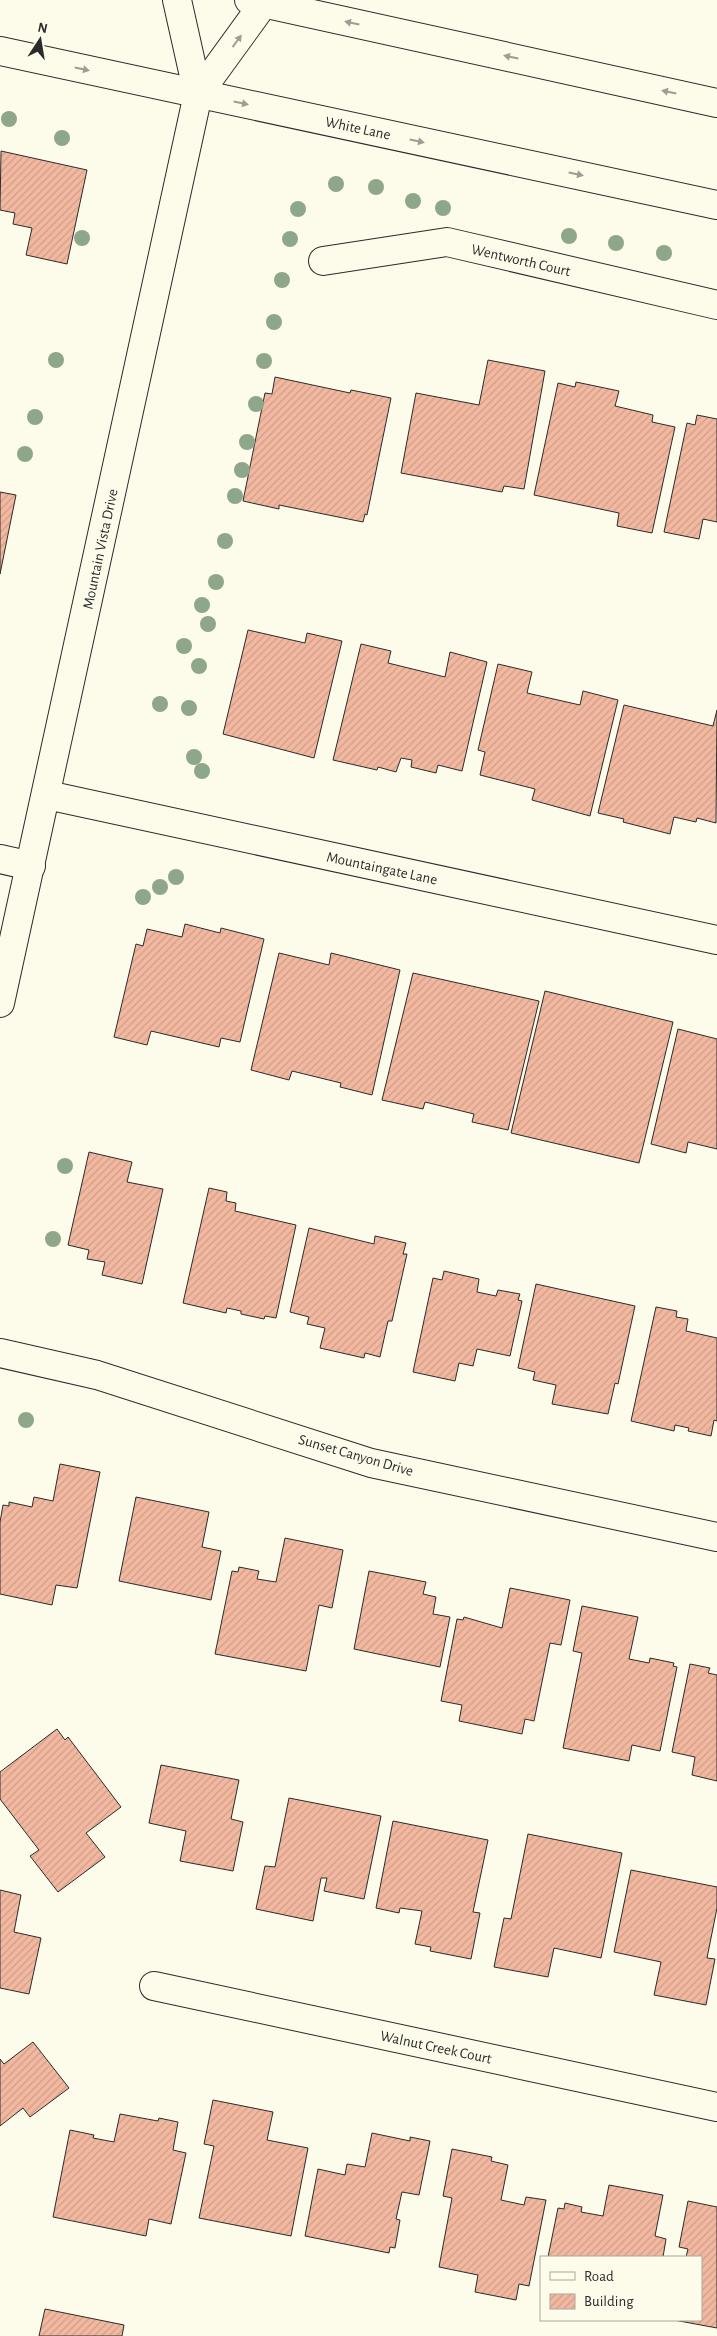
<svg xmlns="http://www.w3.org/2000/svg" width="717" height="2336" viewBox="0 0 717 2336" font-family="'Alegreya Sans',sans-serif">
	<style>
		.building { fill: url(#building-hatch); stroke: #2b2b2b }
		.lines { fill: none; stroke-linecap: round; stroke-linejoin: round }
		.street-casing { stroke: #2b2b2b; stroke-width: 30 }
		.secondary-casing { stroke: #2b2b2b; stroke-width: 30 }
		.street { stroke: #fdfbea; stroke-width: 28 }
		.secondary { stroke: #fdfbea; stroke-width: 28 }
		.tree { fill: #8ea78a }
		.oneway { fill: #9e9d94 }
		.labels { text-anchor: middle; stroke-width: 4; stroke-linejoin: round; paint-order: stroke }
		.street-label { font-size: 15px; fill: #2b2b2b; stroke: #fdfbea }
	</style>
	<defs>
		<pattern id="building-hatch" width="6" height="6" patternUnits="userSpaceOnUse" patternTransform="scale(1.25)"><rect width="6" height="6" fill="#f2b8a0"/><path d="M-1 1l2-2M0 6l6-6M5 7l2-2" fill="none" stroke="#d09e8a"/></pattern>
	</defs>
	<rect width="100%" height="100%" fill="#fdfbea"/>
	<g class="building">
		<path d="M1 151 87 170 67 264 26 255 32 228 13 224 15 213 0 210Z"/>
		<path d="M488 360 545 371 524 489 504 486 502 492 401 473 416 393 479 405Z"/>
		<path d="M275 377 350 393 351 390 391 398 367 515 365 514 363 522 279 505V509L243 501 265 393 272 394Z"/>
		<path d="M576 382 619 391 615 406 653 415 652 422 675 427 652 533 617 526 619 513 534 495 558 383 575 387Z"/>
		<path d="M697 415 717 419V522L703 519 699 539 664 532 687 423 695 425Z"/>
		<path d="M0 492 16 495 0 574Z"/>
		<path d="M248 630 305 643 307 633 342 641 314 758 223 734Z"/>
		<path d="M361 644 391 651 388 663 445 677 450 652 487 662 462 771 438 765 436 773 411 767 412 760 401 758 396 772 378 767 377 770 333 760Z"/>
		<path d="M498 664 532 672 527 693 580 705 583 691 618 700 590 816 532 800 535 789 480 775 485 752 478 750Z"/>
		<path d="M624 705 713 726 717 710 716 823 697 818 696 822 674 817 670 834 623 822 624 819 598 813Z"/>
		<path d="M185 924 220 933 221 928 264 939 240 1042 221 1038 219 1047 151 1031 147 1045 114 1037 136 944 143 946 147 929 182 937Z"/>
		<path d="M279 953 329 965 331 953 400 970 372 1095 340 1087 341 1083 292 1071 289 1080 251 1070Z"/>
		<path d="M413 973 539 1001 508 1130 472 1122 474 1114 425 1102 423 1109 382 1100Z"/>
		<path d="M545 991 673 1022 639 1163 511 1133Z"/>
		<path d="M678 1029 717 1039V1149L688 1142 686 1153 651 1144Z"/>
		<path d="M89 1152 132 1162 127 1182 163 1189 142 1284 102 1275 105 1262 87 1259 89 1250 68 1245Z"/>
		<path d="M209 1188 227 1192 226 1201 236 1203 235 1211 296 1225 276 1318 265 1316 264 1319 241 1314V1311L227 1308 226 1313 183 1303Z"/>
		<path d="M309 1228 374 1244 375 1236 406 1243 403 1254H407L392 1321H388L380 1357 365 1353 364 1358 320 1348 325 1328 307 1324 309 1317 290 1312Z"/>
		<path d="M444 1271 479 1279 477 1292 496 1296 498 1290 520 1294 518 1300 522 1301 510 1356 477 1349 473 1366 459 1363 455 1381 413 1372 433 1278 442 1280Z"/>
		<path d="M536 1284 635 1306 618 1384 615 1383 608 1414 552 1404 556 1385 533 1380 535 1372 518 1368Z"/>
		<path d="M656 1307 677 1311 676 1317 688 1319 686 1331 717 1338V1421L714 1420 711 1436 688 1431 689 1428 675 1425 674 1431 631 1421Z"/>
		<path d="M60 1464 100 1472 77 1588 56 1585 52 1605 0 1594V1522L3 1505 9 1506V1502L32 1507 34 1497 53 1501Z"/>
		<path d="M136 1497 209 1512 202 1547 221 1551 211 1600 119 1581Z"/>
		<path d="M285 1538 343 1550 332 1608 319 1605 306 1671 215 1654 232 1571 238 1572 239 1567 259 1571 257 1579 276 1582Z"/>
		<path d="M369 1571 426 1582 423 1594 436 1597 433 1614 450 1617 440 1667 354 1649Z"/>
		<path d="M510 1588 570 1600 561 1645 550 1643 534 1721 525 1719 522 1734 459 1721 462 1705 441 1701 457 1619 463 1620 464 1617 502 1628Z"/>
		<path d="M582 1606 638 1617 629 1659 649 1663 650 1658 674 1663 673 1666 677 1667 660 1751 632 1745 629 1761 563 1748 582 1653 573 1651Z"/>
		<path d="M690 1664 710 1668 708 1673 717 1675V1781L692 1775 695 1757 672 1752Z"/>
		<path d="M57 1729 65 1740 68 1737 121 1807 86 1833 105 1857 58 1892 30 1856 39 1850 0 1799V1772Z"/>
		<path d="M161 1765 239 1780 231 1819 243 1822 233 1871 180 1861 186 1831 149 1823Z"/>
		<path d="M289 1798 381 1816 364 1899 324 1891 327 1878H321L313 1921 256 1909 265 1866 275 1867Z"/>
		<path d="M393 1821 488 1840 473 1912 480 1913 471 1959 430 1951 431 1947 415 1944 422 1911 400 1908 399 1913 376 1908Z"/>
		<path d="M528 1834 622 1853 601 1958 554 1948 548 1977 494 1967 504 1918 511 1919Z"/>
		<path d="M631 1870 717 1887V1908L707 1958 715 1959 706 2005 654 1995 661 1962 614 1952Z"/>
		<path d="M0 1890 21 1895 14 1932 41 1938 29 1994 0 1988Z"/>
		<path d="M33 2042 69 2088 30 2117 23 2108 0 2126V2059L4 2064Z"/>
		<path d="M213 2100 273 2112 267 2140 308 2148 291 2236 199 2218 214 2146 204 2144Z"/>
		<path d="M120 2114 158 2121 159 2118 178 2122 173 2150 186 2153 171 2224 149 2219 146 2236 53 2217 70 2130 94 2135 93 2138 114 2142Z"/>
		<path d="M372 2133 410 2141V2137L430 2141 419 2195 402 2192 396 2219 400 2220 395 2248 390 2247 389 2253 305 2236 318 2169 345 2175 347 2164 365 2167Z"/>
		<path d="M452 2149 492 2157 491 2161 508 2165 501 2200 524 2205 526 2197 546 2200 529 2286 519 2284 516 2300 475 2292 478 2275 439 2267 452 2198 443 2196Z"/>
		<path d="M609 2185 663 2195 655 2236 666 2239 663 2257H548L558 2208 564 2209 565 2203 582 2207 581 2212 603 2216Z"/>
		<path d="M688 2201 717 2207V2328L674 2320H701V2257H686L688 2249 679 2247Z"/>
		<path d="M45 2309 124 2325 122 2336H39Z"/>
	</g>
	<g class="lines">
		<defs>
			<g id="street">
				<path d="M198 94 264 3"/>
				<path d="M323 261 447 242 717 305"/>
				<path d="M47 795 717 940"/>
				<path d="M0 859 31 866"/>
				<path d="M0 1353 97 1375 371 1463 717 1537"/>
				<path d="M154 1986 717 2107"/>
			</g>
			<g id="secondary">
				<path d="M249 0 717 103"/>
				<path d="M0 51 717 205"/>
				<path d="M0 1003 198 94 177 0"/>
			</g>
		</defs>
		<use href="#street" class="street-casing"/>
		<use href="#secondary" class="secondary-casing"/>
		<use href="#street" class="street"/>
		<use href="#secondary" class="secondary"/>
	</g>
	<g class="tree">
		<circle cx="9" cy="119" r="8"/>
		<circle cx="62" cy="138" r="8"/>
		<circle cx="336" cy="184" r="8"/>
		<circle cx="376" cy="187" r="8"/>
		<circle cx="413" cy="201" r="8"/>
		<circle cx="443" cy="208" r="8"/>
		<circle cx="298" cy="209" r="8"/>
		<circle cx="569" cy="236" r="8"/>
		<circle cx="82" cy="238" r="8"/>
		<circle cx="290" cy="239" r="8"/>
		<circle cx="616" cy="243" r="8"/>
		<circle cx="664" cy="253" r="8"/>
		<circle cx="282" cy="280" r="8"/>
		<circle cx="274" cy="322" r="8"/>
		<circle cx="56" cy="360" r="8"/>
		<circle cx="264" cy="361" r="8"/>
		<circle cx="256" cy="404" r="8"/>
		<circle cx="35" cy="417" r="8"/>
		<circle cx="247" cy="442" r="8"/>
		<circle cx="25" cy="454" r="8"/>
		<circle cx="242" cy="470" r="8"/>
		<circle cx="235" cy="496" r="8"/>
		<circle cx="225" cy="541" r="8"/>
		<circle cx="216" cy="582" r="8"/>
		<circle cx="202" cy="605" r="8"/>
		<circle cx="208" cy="624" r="8"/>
		<circle cx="184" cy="646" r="8"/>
		<circle cx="199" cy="666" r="8"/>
		<circle cx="160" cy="704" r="8"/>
		<circle cx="189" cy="708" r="8"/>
		<circle cx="194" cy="757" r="8"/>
		<circle cx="202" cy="771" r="8"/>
		<circle cx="176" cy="877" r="8"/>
		<circle cx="160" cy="887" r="8"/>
		<circle cx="143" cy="897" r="8"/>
		<circle cx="65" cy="1166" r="8"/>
		<circle cx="53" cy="1239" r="8"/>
		<circle cx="26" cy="1420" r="8"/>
	</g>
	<defs><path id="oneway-solid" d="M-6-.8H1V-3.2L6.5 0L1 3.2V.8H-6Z" transform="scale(1.25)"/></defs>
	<g class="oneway">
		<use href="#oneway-solid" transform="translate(352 23) rotate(-168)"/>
		<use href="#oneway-solid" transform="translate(237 41) rotate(-54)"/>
		<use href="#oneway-solid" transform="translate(511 57) rotate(-168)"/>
		<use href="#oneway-solid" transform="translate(82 69) rotate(12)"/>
		<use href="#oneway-solid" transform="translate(669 92) rotate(-168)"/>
		<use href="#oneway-solid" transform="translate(241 103) rotate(12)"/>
		<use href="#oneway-solid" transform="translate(417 141) rotate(12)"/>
		<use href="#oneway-solid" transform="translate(576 174) rotate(12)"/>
	</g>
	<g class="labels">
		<g class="street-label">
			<text transform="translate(358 128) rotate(12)" y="5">White Lane</text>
			<text transform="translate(521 260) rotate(13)" y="5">Wentworth Court</text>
			<text transform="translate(100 549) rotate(-78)" y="5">Mountain Vista Drive</text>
			<text transform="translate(382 868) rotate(12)" y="5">Mountaingate Lane</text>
			<text transform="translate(356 1455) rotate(16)" y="5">Sunset Canyon Drive</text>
			<text transform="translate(436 2047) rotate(12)" y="5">Walnut Creek Court</text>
		</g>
	</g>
	<rect x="540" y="2256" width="162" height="65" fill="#fdfbea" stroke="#a9a89e"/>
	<rect x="550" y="2272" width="25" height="8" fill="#fdfbea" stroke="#a9a89e"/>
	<text x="584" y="2281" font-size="15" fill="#2b2b2b">Road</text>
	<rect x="550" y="2294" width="25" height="15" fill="url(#building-hatch)" stroke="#a9a89e"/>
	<text x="584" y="2306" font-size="15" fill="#2b2b2b">Building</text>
	<g transform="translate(40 40) rotate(12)" stroke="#fdfbea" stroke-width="4" paint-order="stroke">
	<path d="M0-4L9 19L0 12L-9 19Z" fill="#2b2b2b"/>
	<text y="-8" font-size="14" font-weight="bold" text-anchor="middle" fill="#2b2b2b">N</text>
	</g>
</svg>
